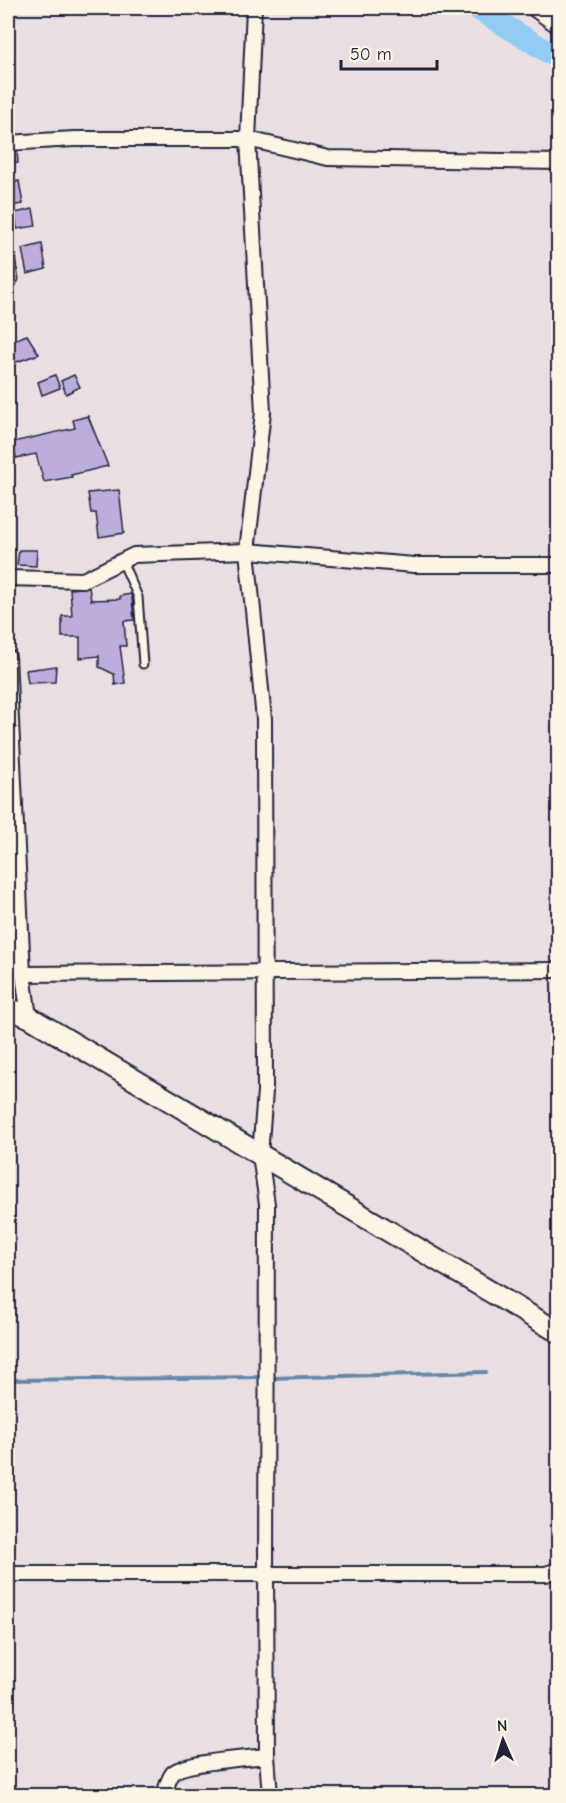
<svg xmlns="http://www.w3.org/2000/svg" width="566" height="1803" viewBox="0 0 566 1803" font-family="'Comic Neue',sans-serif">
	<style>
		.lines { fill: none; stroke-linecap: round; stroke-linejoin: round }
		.stream { stroke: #6588a9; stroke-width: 4 }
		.river { stroke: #92ccf2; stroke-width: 22 }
		.building { fill: #bcaddd; stroke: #22223b; stroke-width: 1.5 }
		.lane-casing { stroke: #22223b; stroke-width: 11 }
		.street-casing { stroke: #22223b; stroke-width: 18 }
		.secondary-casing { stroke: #22223b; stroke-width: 24 }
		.lane { stroke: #fcf5e5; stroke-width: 7 }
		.street { stroke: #fcf5e5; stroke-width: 14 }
		.secondary { stroke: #fcf5e5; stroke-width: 20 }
	</style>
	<rect width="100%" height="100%" fill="#e9dfe3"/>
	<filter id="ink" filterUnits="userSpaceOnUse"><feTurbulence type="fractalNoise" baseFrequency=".0167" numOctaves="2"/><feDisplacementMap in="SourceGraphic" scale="12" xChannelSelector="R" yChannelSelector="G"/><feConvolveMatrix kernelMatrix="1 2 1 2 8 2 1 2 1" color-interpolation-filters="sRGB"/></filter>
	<g filter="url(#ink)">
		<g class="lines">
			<g class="stream">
				<path d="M271 1378 486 1372"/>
				<path d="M8 1380 263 1377"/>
			</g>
			<path class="river" d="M476 8 558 58"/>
		</g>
		<g class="building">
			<path d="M17 151 18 163 8 164V152Z"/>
			<path d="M19 181 23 204 9 206 8 184Z"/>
			<path d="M33 209 36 226 17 229 15 213Z"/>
			<path d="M42 244 46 269 27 274 22 249Z"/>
			<path d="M27 335 39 354 11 364 8 354V342Z"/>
			<path d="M55 375 60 388 42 395 38 382Z"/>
			<path d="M74 375 80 387 66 394 61 381Z"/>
			<path d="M88 416 108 466 71 475 72 477 44 482 36 454 16 458 13 442 75 428 73 420Z"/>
			<path d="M119 490 124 533 99 537 96 513H91L88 493Z"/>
			<path d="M19 550H37L36 566 17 565Z"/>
			<path d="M89 587 91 600 120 599V596L131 594 132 598 134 620 124 621 126 646H120L125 683 115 685 114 674 99 667V656L80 658V637H62V616H72L70 589Z"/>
			<path d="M56 666 55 682 28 683 26 670Z"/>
		</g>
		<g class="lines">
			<defs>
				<g id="lane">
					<path d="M8 245 14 279"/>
					<path d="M122 561 138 597 143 664"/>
				</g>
				<g id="street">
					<path d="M254 8 248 139 263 412 247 551 264 719 265 1091 260 1155 267 1204 266 1573 267 1756 270 1796"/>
					<path d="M533 8 558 26"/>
					<path d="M8 143 74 139H248L328 158 558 162"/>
					<path d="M8 578 83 580 134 555 247 551 414 565H558"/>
					<path d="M8 657 23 974 29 1017"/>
					<path d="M23 974 558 970"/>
					<path d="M8 1574H546L558 1570"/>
					<path d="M164 1796C166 1788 168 1779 173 1773 183 1762 250 1758 267 1756"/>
				</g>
				<path id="secondary" d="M8 1008 29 1017 558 1332"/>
			</defs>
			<use href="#lane" class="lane-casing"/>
			<use href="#street" class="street-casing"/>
			<use href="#secondary" class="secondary-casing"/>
			<use href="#lane" class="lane"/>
			<use href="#street" class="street"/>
			<use href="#secondary" class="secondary"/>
		</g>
	</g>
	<rect width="566" height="1803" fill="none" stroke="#fcf5e5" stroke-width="30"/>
	<rect x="15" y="15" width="536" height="1773" fill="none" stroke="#22223b" stroke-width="2" filter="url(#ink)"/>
	<g transform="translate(503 1740) rotate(357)" stroke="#fcf5e5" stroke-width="4.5" paint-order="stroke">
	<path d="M0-4.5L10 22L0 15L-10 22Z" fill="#22223b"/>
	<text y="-9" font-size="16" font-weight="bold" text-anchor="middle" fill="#22223b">N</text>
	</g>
	<path d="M341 60v9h96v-9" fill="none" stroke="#22223b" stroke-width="3"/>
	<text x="350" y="60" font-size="18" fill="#22223b" stroke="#fcf5e5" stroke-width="4.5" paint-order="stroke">50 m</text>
</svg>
